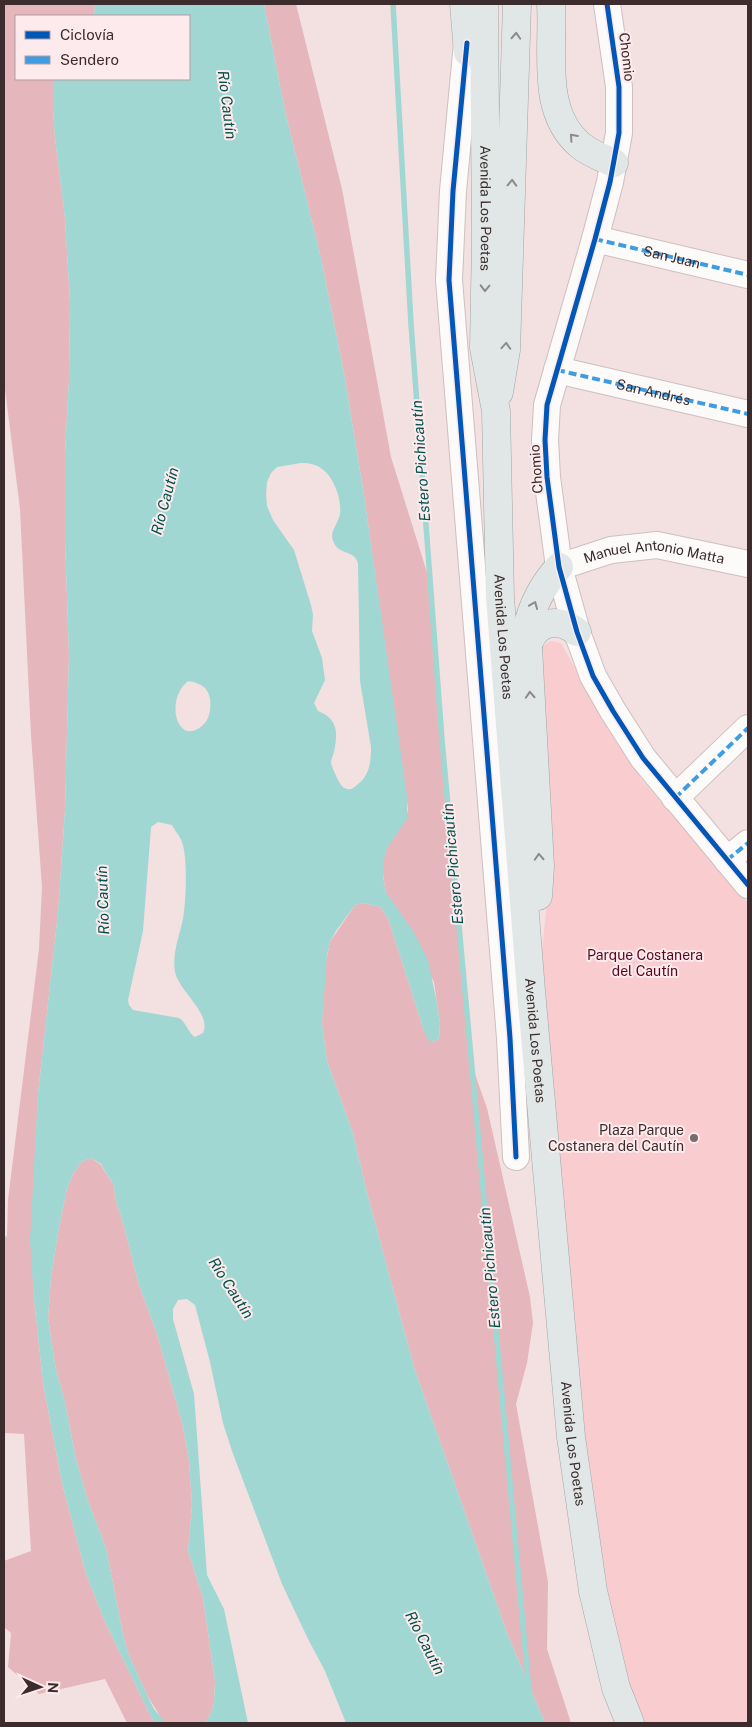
<svg xmlns="http://www.w3.org/2000/svg" width="752" height="1727" viewBox="0 0 752 1727" font-family="'Public Sans',sans-serif">
	<style>
		.green { fill: #f9cccf }
		.forest { fill: #e5b6bb }
		.water { fill: #a0d7d2; fill-rule: evenodd }
		.lines { fill: none; stroke-linecap: round; stroke-linejoin: round }
		.stream { stroke: #a0d7d2; stroke-width: 5.5 }
		.minor-casing { stroke: #cfbfc0; stroke-width: 28 }
		.major-casing { stroke: #a0a7a7; stroke-width: 29 }
		.minor { stroke: #fdfafa; stroke-width: 26 }
		.major { stroke: #e0e7e6; stroke-width: 28 }
		.quiet { stroke: #3f9ce1; stroke-width: 4; stroke-dasharray: 8 4; stroke-linecap: butt }
		.cycleway-casing { stroke: #fceaec; stroke-width: 8 }
		.cycleway { stroke: #0057b8; stroke-width: 5 }
		.oneway { stroke: #8e8a8a }
		.poi-dot { fill: #7c6b6c; stroke: #fceaec; stroke-width: 2 }
		.labels { text-anchor: middle; stroke-width: 4; stroke-linejoin: round; paint-order: stroke }
		.street-label { font-size: 14px; fill: #3c2c2d; stroke: #fceaec }
		.park-label { font-size: 14px; fill: #5a051e; stroke: #fceaec }
		.poi-label { font-size: 14px; fill: #3c2c2d; stroke: #fceaec; text-anchor: end }
		.water-label { font-size: 15px; font-style: italic; fill: #00514c; stroke: #fceaec }
	</style>
	<rect width="100%" height="100%" fill="#f3e0e1"/>
	<path class="green" d="M550 641 561 643 613 737 641 779 748 903V1723H641L623 1678 580 1469 541 960 552 855 541 648Z"/>
	<g class="forest">
		<path d="M4 4H95L94 16H16V79H53V110L55 138 65 218 70 302 69 379 65 453V539L69 655 65 810 58 912 38 1094 31 1241 34 1299 43 1383 62 1483 86 1574 105 1622 154 1723H127L105 1679 39 1694 8 1667 11 1633 4 1627V1561L31 1551 24 1434 4 1433V1237L7 1236 8 1200 39 949 42 887 31 735 20 509 4 381Z"/>
		<path d="M264 4H296L342 189 391 457 430 582 442 740 472 1066 487 1108 530 1297 533 1323 527 1363 516 1404 548 1582 547 1649 571 1723H545L507 1633 414 1367 366 1189 353 1133 327 1061 322 1023 325 967 330 942 355 905 364 903 380 907 388 918 424 1031 432 1042 439 1039 440 1024 434 982 386 892C383 878 380 862 387 848 394 834 406 825 408 809L364 495 344 373 321 258 285 111Z"/>
		<path d="M91 1158 101 1165 114 1186 116 1201 125 1230 138 1282 157 1334 183 1426 189 1461 192 1505 188 1551 203 1598 215 1681 214 1703 211 1713 205 1723H166L163 1721 147 1695 128 1653 123 1634 106 1548 87 1498 76 1459 65 1402 56 1370 48 1318 51 1278 59 1227 67 1189 73 1174 81 1162Z"/>
	</g>
	<path class="water" d="M95 4H264L285 111 321 258 344 373 364 495 407 796V819L387 848 384 858 383 877 386 892 413 931 428 960 437 1003 440 1024 439 1039 432 1042 429 1041 424 1031 388 918 380 907 364 903 355 905 336 931 330 942 327 955 322 1023 327 1061 353 1133 366 1189 414 1367 507 1633 545 1723H346L325 1671 308 1639 282 1584 232 1451 223 1423 210 1362 195 1305 187 1299 178 1300 173 1309V1319L194 1394 207 1575 224 1609 248 1723H205L211 1713 214 1703 215 1681 203 1598 188 1551 192 1505 189 1461 183 1426 157 1334 138 1282 125 1230 116 1201 114 1186 101 1164 91 1158 81 1162 73 1174 67 1189 59 1227 51 1278 48 1318 56 1370 65 1402 76 1459 87 1498 106 1548 123 1634 128 1653 147 1695 154 1709 166 1723H154L105 1622 86 1574 62 1483 43 1383 34 1299 30 1241 38 1094 58 912 65 810 69 655 65 539V453L69 379 70 302 65 218 55 138 53 110V79H189V16H94ZM301 463C309 463 316 464 322 469 334 477 342 500 340 514 338 525 328 532 334 543 339 555 356 550 358 564L360 681 371 747C371 762 370 775 357 785 354 788 351 790 347 789 342 788 339 782 337 778 335 773 332 768 331 763 331 759 333 756 334 752 338 732 338 719 318 711L314 703 325 680 322 658 312 631 313 615 311 605 294 550 273 520 267 506 266 493 267 482 271 473 277 467ZM188 681C199 683 208 686 210 699 211 707 210 718 204 724 179 749 163 702 188 681ZM158 822 172 825C175 831 180 836 182 842 188 859 186 901 183 919 179 938 172 953 175 972 179 991 212 1014 203 1033L195 1037C188 1033 187 1023 179 1018L133 1010 129 1005 128 1000 143 931 151 827Z"/>
	<g class="lines">
		<path class="stream" d="M393 4 411 324 442 740 529 1691"/>
		<defs>
			<g id="minor">
				<path d="M607 4 619 87V133L610 182 595 239 547 405 545 440 547 477 559 567 577 632 593 676 613 711 643 758 748 885"/>
				<path d="M467 43 453 191 449 280 510 1038 516 1157"/>
				<path id="s1" d="M595 239 748 275"/>
				<path id="s2" d="M557 370 748 414"/>
				<path id="s3" d="M559 567 611 550 657 545 748 564"/>
				<path d="M675 798 748 728"/>
				<path d="M727 860 748 843"/>
			</g>
			<g id="major">
				<path d="M464 4 468 52"/>
				<path id="s4" d="M484 4 486 239 484 348 496 411 500 597 531 991 571 1437 593 1591 616 1688 630 1723"/>
				<path d="M551 4C554 50 540 111 580 145 589 153 603 158 614 163"/>
				<path d="M499 392 506 350 517 4"/>
				<path d="M527 649C533 623 556 615 577 632"/>
				<path d="M538 896 540 866 527 629C532 605 542 586 559 567"/>
			</g>
		</defs>
		<use href="#minor" class="minor-casing"/>
		<use href="#major" class="major-casing"/>
		<use href="#minor" class="minor"/>
		<use href="#major" class="major"/>
		<g class="quiet">
			<path d="M595 239 748 275"/>
			<path d="M557 370 748 414"/>
			<path d="M675 798 748 728"/>
			<path d="M727 860 748 843"/>
		</g>
		<defs>
			<g id="cycleway">
				<path d="M607 4 619 87V133L610 182 595 239 547 405 545 440 547 477 559 567 577 632 593 676 613 711 643 758 748 885"/>
				<path d="M467 43 453 191 449 280 510 1038 516 1157"/>
			</g>
		</defs>
		<use href="#cycleway" class="cycleway-casing"/>
		<use href="#cycleway" class="cycleway"/>
	</g>
	<defs><path id="oneway-chevron" d="M-2-3.5L2.5 0L-2 3.5" fill="none" stroke-width="1.6" stroke-linecap="round" stroke-linejoin="round" transform="scale(1.25)"/></defs>
	<g class="oneway">
		<use href="#oneway-chevron" transform="translate(516 36) rotate(-87)"/>
		<use href="#oneway-chevron" transform="translate(573 137) rotate(-132)"/>
		<use href="#oneway-chevron" transform="translate(512 183) rotate(-88)"/>
		<use href="#oneway-chevron" transform="translate(485 288) rotate(91)"/>
		<use href="#oneway-chevron" transform="translate(506 346) rotate(-86)"/>
		<use href="#oneway-chevron" transform="translate(534 605) rotate(-68)"/>
		<use href="#oneway-chevron" transform="translate(530 695) rotate(-93)"/>
		<use href="#oneway-chevron" transform="translate(539 857) rotate(-93)"/>
	</g>
	<circle class="poi-dot" cx="694" cy="1138" r="5"/>
	<g class="labels">
		<g class="street-label">
			<text transform="translate(627 57) rotate(83)" y="5">Chomio</text>
			<text dy="5" stroke="none"><textPath href="#s4" startOffset="204">Avenida Los Poetas</textPath></text>
			<text dy="5" stroke="none"><textPath href="#s1" startOffset="79">San Juan</textPath></text>
			<text dy="5" stroke="none"><textPath href="#s2" startOffset="99">San Andrés</textPath></text>
			<text transform="translate(536 469) rotate(-94)" y="5">Chomio</text>
			<text dy="5" stroke="none"><textPath href="#s3" startOffset="98">Manuel Antonio Matta</textPath></text>
			<text dy="5" stroke="none"><textPath href="#s4" startOffset="634">Avenida Los Poetas</textPath></text>
			<text dy="5" stroke="none"><textPath href="#s4" startOffset="1039">Avenida Los Poetas</textPath></text>
			<text dy="5" stroke="none"><textPath href="#s4" startOffset="1444">Avenida Los Poetas</textPath></text>
		</g>
		<g class="park-label">
			<text x="645" y="960">Parque Costanera<tspan x="645" dy="16">del Cautín</tspan></text>
		</g>
		<g class="poi-label">
			<text x="684" y="1135">Plaza Parque<tspan x="684" dy="16">Costanera del Cautín</tspan></text>
		</g>
		<g class="water-label">
			<text transform="translate(227 105) rotate(83)" y="5">Río Cautín</text>
			<text transform="translate(421 461) rotate(-94)" y="5">Estero Pichicautín</text>
			<text transform="translate(165 501) rotate(-75)" y="5">Río Cautín</text>
			<text transform="translate(453 864) rotate(-95)" y="5">Estero Pichicautín</text>
			<text transform="translate(103 900) rotate(-92)" y="5">Río Cautín</text>
			<text transform="translate(490 1268) rotate(-95)" y="5">Estero Pichicautín</text>
			<text transform="translate(231 1288) rotate(57)" y="5">Río Cautín</text>
			<text transform="translate(425 1643) rotate(63)" y="5">Río Cautín</text>
		</g>
	</g>
	<rect width="752" height="1727" fill="none" stroke="#3c2c2d" stroke-width="10"/>
	<rect x="15" y="15" width="175" height="65" fill="#fceaec" stroke="#af9ea0"/>
	<rect x="25" y="31" width="25" height="8" fill="#0057b8" stroke="#af9ea0"/>
	<text x="60" y="40" font-size="15" fill="#3c2c2d">Ciclovía</text>
	<rect x="25" y="56" width="25" height="8" fill="#3f9ce1" stroke="#af9ea0"/>
	<text x="60" y="65" font-size="15" fill="#3c2c2d">Sendero</text>
	<g transform="translate(40 1687) rotate(93)" stroke="#fceaec" stroke-width="4" paint-order="stroke">
	<path d="M0-4L9 19L0 12L-9 19Z" fill="#3c2c2d"/>
	<text y="-8" font-size="14" font-weight="bold" text-anchor="middle" fill="#3c2c2d">N</text>
	</g>
</svg>
